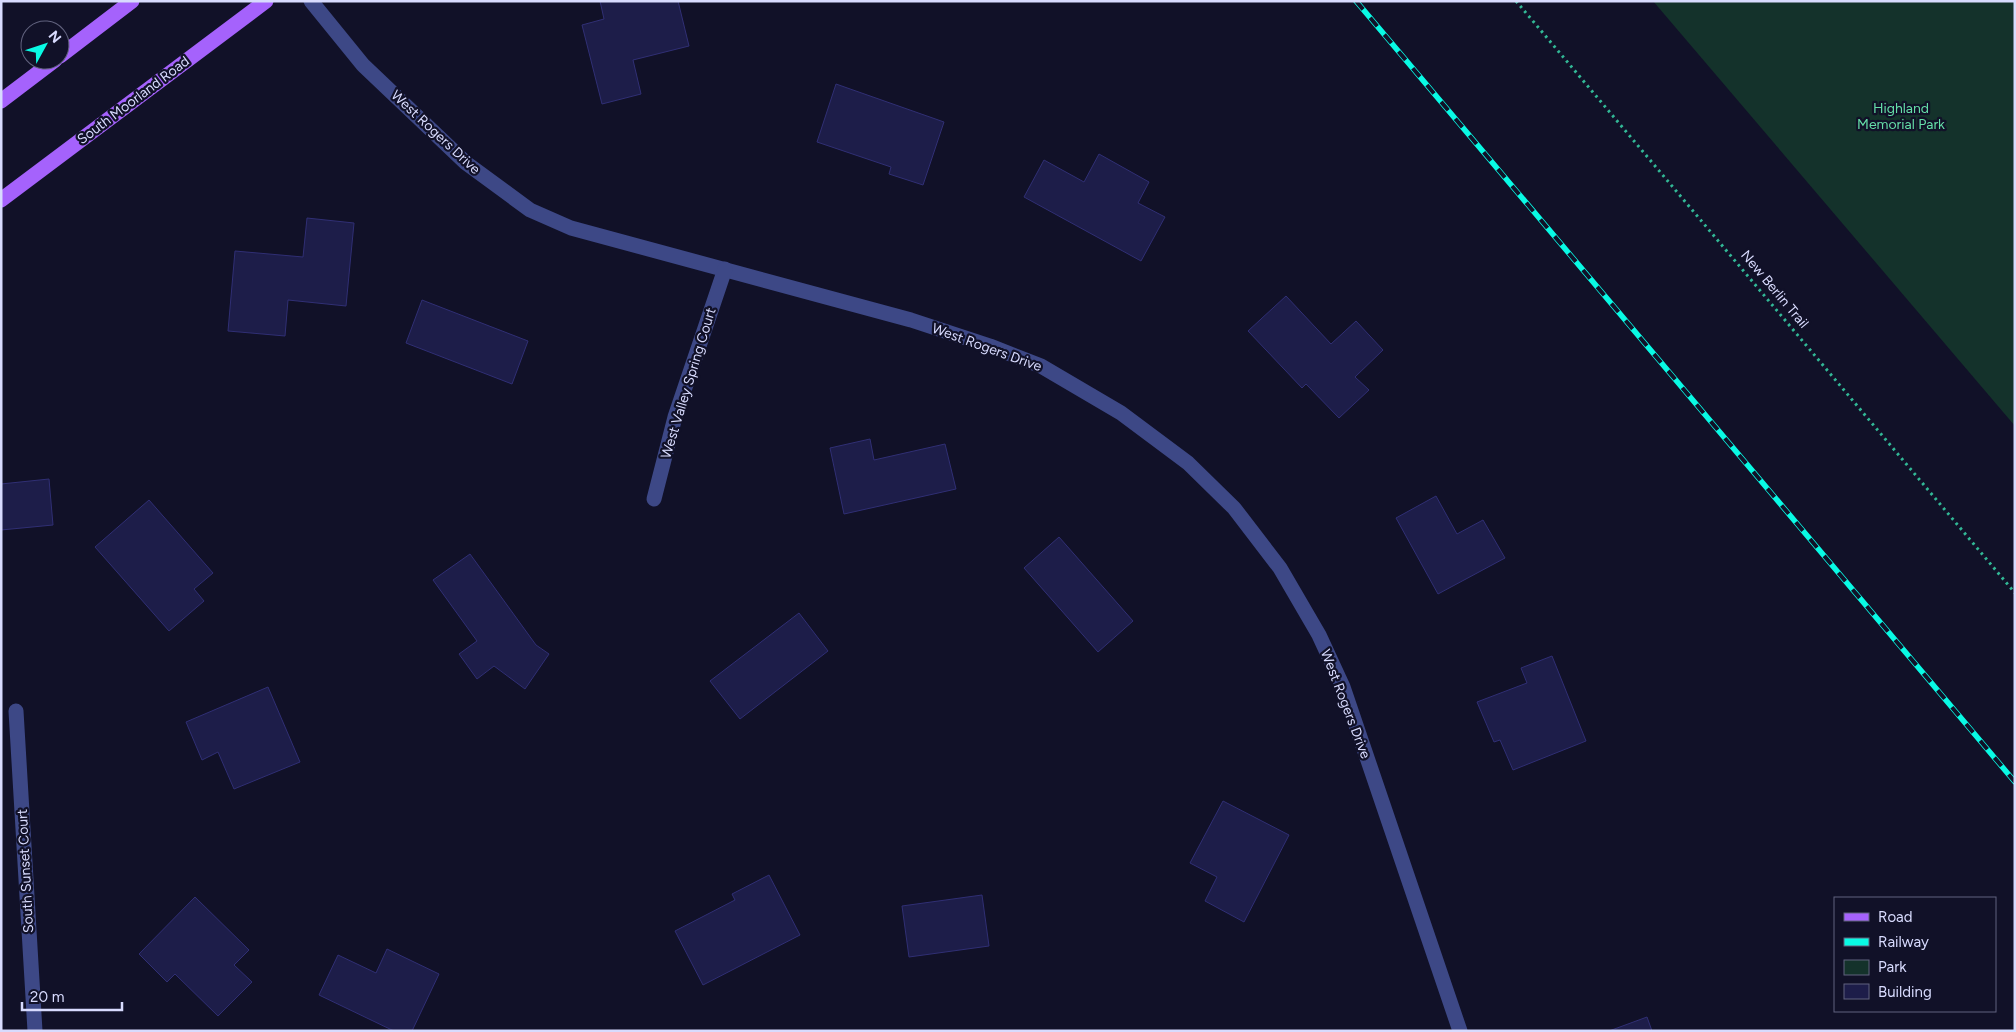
<svg xmlns="http://www.w3.org/2000/svg" width="2016" height="1032" viewBox="0 0 2016 1032" font-family="Figtree,sans-serif">
	<style>
		.green { fill: #14322b }
		.building { fill: #1d1d49; stroke: #302f74 }
		.lines { fill: none; stroke-linecap: round; stroke-linejoin: round }
		.path { stroke: #32b896; stroke-width: 3; stroke-dasharray: 2.5 4; stroke-linecap: butt }
		.minor { stroke: #3d4886; stroke-width: 15 }
		.major { stroke: #a562fc; stroke-width: 15 }
		.rail-casing { stroke: #09fae4; stroke-width: 5.5 }
		.rail { stroke: #111128; stroke-width: 4; stroke-dasharray: 11; stroke-linecap: butt }
		.labels { text-anchor: middle; stroke-width: 4.5; stroke-linejoin: round; paint-order: stroke }
		.street-label { font-size: 14px; fill: #d8dbfe; stroke: #111128 }
		.park-label { font-size: 14px; fill: #65dea8; stroke: #111128 }
	</style>
	<rect width="100%" height="100%" fill="#111128"/>
	<path class="green" d="M1653 1H2015V426Z"/>
	<g class="building">
		<path d="M600 1H678L689 46 633 60 641 94 602 104 582 25 604 19Z"/>
		<path d="M836 84 944 122 923 185 889 174 891 167 817 142Z"/>
		<path d="M1099 154 1149 182 1138 203 1165 217 1141 261 1024 197 1044 160 1084 182Z"/>
		<path d="M307 218 354 223 346 306 288 300 285 336 228 331 235 251 303 257Z"/>
		<path d="M1286 296 1331 344 1356 321 1383 350 1355 377 1369 390 1339 418 1306 384 1302 388 1248 331Z"/>
		<path d="M422 300 528 341 512 384 406 343Z"/>
		<path d="M870 439 874 460 945 444 956 489 844 514 830 448Z"/>
		<path d="M49 479 53 525 1 530V484Z"/>
		<path d="M1436 496 1457 534 1483 520 1505 558 1438 594 1396 518Z"/>
		<path d="M149 500 213 573 194 589 204 601 169 631 95 547Z"/>
		<path d="M1059 537 1133 621 1098 652 1024 568Z"/>
		<path d="M470 554 536 645 549 654 525 689 494 666 477 679 459 654 477 641 433 580Z"/>
		<path d="M799 613 828 651 740 719 710 681Z"/>
		<path d="M1552 656 1586 741 1513 770 1500 740 1494 742 1477 702 1527 683 1521 668Z"/>
		<path d="M268 687 300 762 234 789 218 752 202 760 186 722Z"/>
		<path d="M1223 801 1289 835 1244 922 1205 901 1217 877 1190 863Z"/>
		<path d="M769 875 800 935 703 985 675 931 735 900 732 894Z"/>
		<path d="M982 895 989 946 909 957 902 906Z"/>
		<path d="M195 897 249 950 234 965 252 982 218 1016 175 974 167 982 139 954Z"/>
		<path d="M387 949 439 974 412 1031H394L319 995 338 955 376 973Z"/>
		<path d="M1647 1017 1652 1031H1609Z"/>
	</g>
	<g class="lines">
		<path class="path" d="M1516 1 2015 593"/>
		<g class="minor">
			<path d="M311 1 363 65 466 163 530 210 571 228 911 320 990 346 1041 366 1121 413 1188 463 1234 508 1280 568 1319 635 1343 687 1460 1031"/>
			<path d="M654 499 675 417 725 269"/>
			<path d="M16 711 35 1031"/>
		</g>
		<g class="major">
			<path d="M60 56 132 1"/>
			<path d="M1 101 55 60"/>
			<path d="M1 200 266 1"/>
		</g>
		<defs>
			<path id="rail" d="M1356 1 2015 782"/>
		</defs>
		<use href="#rail" class="rail-casing"/>
		<use href="#rail" class="rail"/>
	</g>
	<g class="labels">
		<g class="street-label">
			<text transform="translate(133 100) rotate(-37)" y="5">South Moorland Road</text>
			<text transform="translate(436 132) rotate(43)" y="5">West Rogers Drive</text>
			<text transform="translate(1775 289) rotate(50)" y="5">New Berlin Trail</text>
			<text transform="translate(987 347) rotate(20)" y="5">West Rogers Drive</text>
			<text transform="translate(688 383) rotate(-73)" y="5">West Valley Spring Court</text>
			<text transform="translate(1346 704) rotate(69)" y="5">West Rogers Drive</text>
			<text transform="translate(25 871) rotate(-93)" y="5">South Sunset Court</text>
		</g>
		<g class="park-label">
			<text x="1901" y="113">Highland<tspan x="1901" dy="16">Memorial Park</tspan></text>
		</g>
	</g>
	<rect width="2016" height="1032" fill="none" stroke="#d8dbfe" stroke-width="5"/>
	<rect x="1834" y="897" width="162" height="115" fill="#111128" stroke="#61627e"/>
	<rect x="1844" y="913" width="25" height="8" fill="#a562fc" stroke="#61627e"/>
	<text x="1878" y="922" font-size="15" fill="#d8dbfe">Road</text>
	<rect x="1844" y="938" width="25" height="8" fill="#09fae4" stroke="#61627e"/>
	<text x="1878" y="947" font-size="15" fill="#d8dbfe">Railway</text>
	<rect x="1844" y="960" width="25" height="15" fill="#14322b" stroke="#61627e"/>
	<text x="1878" y="972" font-size="15" fill="#d8dbfe">Park</text>
	<rect x="1844" y="984" width="25" height="15" fill="#1d1d49" stroke="#61627e"/>
	<text x="1878" y="997" font-size="15" fill="#d8dbfe">Building</text>
	<g transform="translate(45 45) rotate(50)"><circle r="24" fill="#111128" stroke="#61627e"/>
	<path d="M0-4L9 19L0 12L-9 19Z" fill="#09fae4"/>
	<text y="-8" font-size="14" font-weight="bold" text-anchor="middle" fill="#d8dbfe">N</text>
	</g>
	<path d="M22 1002v8h100v-8" fill="none" stroke="#d8dbfe" stroke-width="2.5"/>
	<text x="30" y="1002" font-size="15" fill="#d8dbfe" stroke="#111128" stroke-width="4" paint-order="stroke">20 m</text>
</svg>
